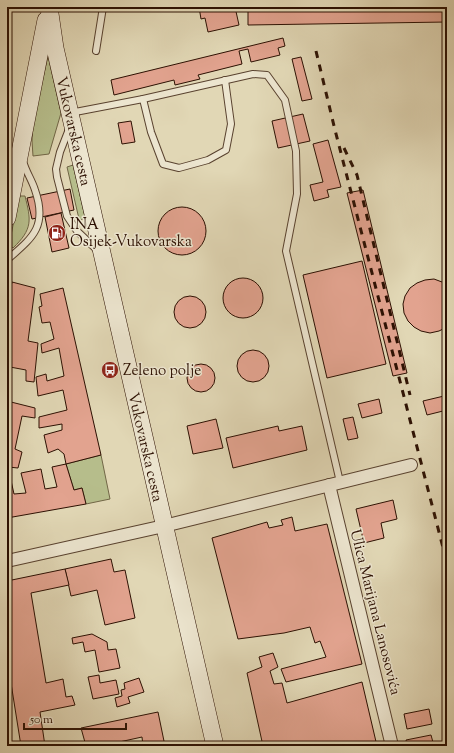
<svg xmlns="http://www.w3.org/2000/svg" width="454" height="753" viewBox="0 0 454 753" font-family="'Sorts Mill Goudy',serif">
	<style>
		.green { fill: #b6bd8b; stroke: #716646 }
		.building { fill: #e2a38f; stroke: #2c1002 }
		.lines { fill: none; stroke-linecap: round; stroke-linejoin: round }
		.service-casing { stroke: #59422f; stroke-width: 8 }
		.minor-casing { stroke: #59422f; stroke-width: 14 }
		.secondary-casing { stroke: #2c1002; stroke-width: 18 }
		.service { stroke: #ece5cf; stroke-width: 6 }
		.minor { stroke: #ece5cf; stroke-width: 12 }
		.secondary { stroke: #ece5cf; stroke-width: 17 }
		.rail { stroke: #2c1002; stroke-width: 3; stroke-dasharray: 7 7; stroke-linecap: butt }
		.labels { text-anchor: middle; stroke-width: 3; stroke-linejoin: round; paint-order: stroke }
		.street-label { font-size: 15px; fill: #2c1002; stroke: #ece5cf }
		.poi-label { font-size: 15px; fill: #2c1002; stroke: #ece5cf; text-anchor: start }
	</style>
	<rect width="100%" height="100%" fill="#e1d7b5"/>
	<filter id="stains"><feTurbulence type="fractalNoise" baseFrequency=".005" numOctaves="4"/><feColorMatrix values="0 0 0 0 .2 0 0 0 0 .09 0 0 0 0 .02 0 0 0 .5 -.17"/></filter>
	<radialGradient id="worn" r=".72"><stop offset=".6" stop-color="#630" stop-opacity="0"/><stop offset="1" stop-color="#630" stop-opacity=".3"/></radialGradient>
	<g class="green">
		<path d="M48 56 61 113 49 154 33 156 32 141 33 121Z"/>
		<path d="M73 165 85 217 81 220 79 219 67 167Z"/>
		<path d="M19 196H25C31 220 33 229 13 248L9 245Z"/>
		<path d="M101 455 110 499 86 504 82 488 74 490 66 464Z"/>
	</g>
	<g class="building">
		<path d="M199 7H235L239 25 208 32 205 18 201 19Z"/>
		<path d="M248 7H447V22L248 25Z"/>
		<path d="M283 38 285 46 278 48 280 55 251 62 248 49 239 51 242 64 198 75 200 79 175 85 174 80 114 95 111 80Z"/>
		<path d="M301 57 312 99 302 101 292 59Z"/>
		<path d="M303 114 310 141 278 148 272 121Z"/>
		<path d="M131 121 135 142 122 144 118 123Z"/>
		<path d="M328 140 341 187 327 190 329 197 314 201 310 185 323 182 313 144Z"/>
		<path d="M70 189 74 210 32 219 27 198Z"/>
		<path d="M363 190 407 373 393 376 347 193Z"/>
		<circle cx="182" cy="231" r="24"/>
		<path d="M61 213 69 248 52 252 45 217Z"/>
		<path d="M362 261 386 364 327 378 303 275Z"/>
		<circle cx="243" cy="298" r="20"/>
		<path d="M434 279 442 282 447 285V327L439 331 430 333 421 331 414 327 408 321 404 313 403 304 405 296 410 288 417 283 425 280Z"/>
		<path d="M12 282 35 288 28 341 38 343 34 382 26 381V370L10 367 7 385V307Z"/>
		<path d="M63 288 101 455 66 464 64 454 58 449 48 453 44 435 62 430V424L39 428V417L67 410 63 390 38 396 36 377 46 374 47 381 64 376 59 348 42 353 41 344 54 339 50 322 42 323 39 307 42 306 40 294Z"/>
		<circle cx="190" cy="312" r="16"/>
		<circle cx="253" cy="366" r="16"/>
		<circle cx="201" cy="378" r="14"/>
		<path d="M444 396 447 410 427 415 423 401Z"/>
		<path d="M379 399 382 413 362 418 358 404Z"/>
		<path d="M7 401 35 408V418L22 416 15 449 22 452 18 468 8 467 14 494 26 493 21 473 41 469 45 489 57 487 52 467 66 464 74 490 82 488 86 504 7 518Z"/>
		<path d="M353 417 358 438 348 440 343 419Z"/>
		<path d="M216 419 223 448 193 454 187 426Z"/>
		<path d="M278 426 279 431 302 426 307 450 233 468 226 438Z"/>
		<path d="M393 500 397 519 381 523 384 538 364 543 356 509Z"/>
		<path d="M292 517 295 531 327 524 362 664 286 682 281 669 326 657 320 641 315 643 310 627 284 633 238 639 212 538 267 522 269 528 283 525 281 520Z"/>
		<path d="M111 559 114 572 125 570 135 618 105 625 97 590 71 596 65 569Z"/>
		<path d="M65 569 69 585 31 593 46 683 63 679 66 697 72 696 75 705 40 712 45 746H21L7 658V581Z"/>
		<path d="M92 634 107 642 108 650 116 649 120 668 99 672 95 650 85 652 83 642 73 644 72 638Z"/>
		<path d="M273 653 278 667 270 671 274 684 282 683 287 703 362 682 377 746H263L247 673 262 667 259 657Z"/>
		<path d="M99 675 100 683 116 680 119 694 93 699 88 677Z"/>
		<path d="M139 678 144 692 128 697 130 703 117 707 115 698 122 696 121 690 125 689 124 683Z"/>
		<path d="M429 709 432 724 407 729 404 714Z"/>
		<path d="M158 712 165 746H143L142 737 101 746H86L81 728Z"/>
		<path d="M431 735 434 746H407L406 740Z"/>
	</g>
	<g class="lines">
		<defs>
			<g id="service">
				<path d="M96 51 103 7"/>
				<path d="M143 99 151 132 163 164 179 168 208 160 226 150 231 124 225 80"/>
				<path d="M70 113 143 99 253 74 267 75 285 100 296 151 297 194 286 251 340 482"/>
				<path d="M69 129 60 152 56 169 57 177 67 216 77 231 96 249"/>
				<path d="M7 260C32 238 48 227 35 190 32 180 26 172 23 161"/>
			</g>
			<g id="minor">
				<path d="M329 485 392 746"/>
				<path d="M7 561 164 526 411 465"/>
			</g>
			<g id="secondary">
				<path d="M49 7 55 48 215 746"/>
				<path d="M7 218 46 20"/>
			</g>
		</defs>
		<use href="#service" class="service-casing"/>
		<use href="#minor" class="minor-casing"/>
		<use href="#secondary" class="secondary-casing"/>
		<use href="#service" class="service"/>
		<use href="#minor" class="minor"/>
		<use href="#secondary" class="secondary"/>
		<g class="rail">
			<path d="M316 51 335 130 447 563"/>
			<path d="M344 148 357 175 410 395"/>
		</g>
	</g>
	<defs>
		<symbol id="fuel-disc" viewBox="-11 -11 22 22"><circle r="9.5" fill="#8f2418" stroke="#ece5cf"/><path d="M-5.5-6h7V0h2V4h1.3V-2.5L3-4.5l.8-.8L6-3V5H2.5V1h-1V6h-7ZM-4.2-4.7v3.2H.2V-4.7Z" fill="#fff"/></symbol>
		<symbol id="bus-disc" viewBox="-11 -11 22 22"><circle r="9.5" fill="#8f2418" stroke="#ece5cf"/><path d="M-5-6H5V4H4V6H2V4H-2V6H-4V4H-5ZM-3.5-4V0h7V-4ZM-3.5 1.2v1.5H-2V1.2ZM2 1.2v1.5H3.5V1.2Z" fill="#fff"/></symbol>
	</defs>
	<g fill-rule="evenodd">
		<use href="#fuel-disc" x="47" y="223" width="20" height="20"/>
		<use href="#bus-disc" x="100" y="360" width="20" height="20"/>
	</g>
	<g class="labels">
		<g class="street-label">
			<text transform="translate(74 131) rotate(77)" y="5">Vukovarska cesta</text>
			<text transform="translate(146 447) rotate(77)" y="5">Vukovarska cesta</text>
			<text transform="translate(376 612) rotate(76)" y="5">Ulica Marijana Lanosovića</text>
		</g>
		<g class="poi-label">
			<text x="70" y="229">INA<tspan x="70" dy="17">Osijek-Vukovarska</tspan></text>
			<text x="123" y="375">Zeleno polje</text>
		</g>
	</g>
	<rect width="454" height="753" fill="none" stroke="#e1d7b5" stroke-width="24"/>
	<rect x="8" y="8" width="438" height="737" fill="none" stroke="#2c1002" stroke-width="2"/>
	<rect x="12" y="12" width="430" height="729" fill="none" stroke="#2c1002"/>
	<path d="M24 723v6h102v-6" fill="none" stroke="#2c1002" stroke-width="2"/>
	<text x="30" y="723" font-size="12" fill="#2c1002" stroke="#ece5cf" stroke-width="3" paint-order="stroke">50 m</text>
	<rect width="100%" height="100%" filter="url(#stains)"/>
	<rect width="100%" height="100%" fill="url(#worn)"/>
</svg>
